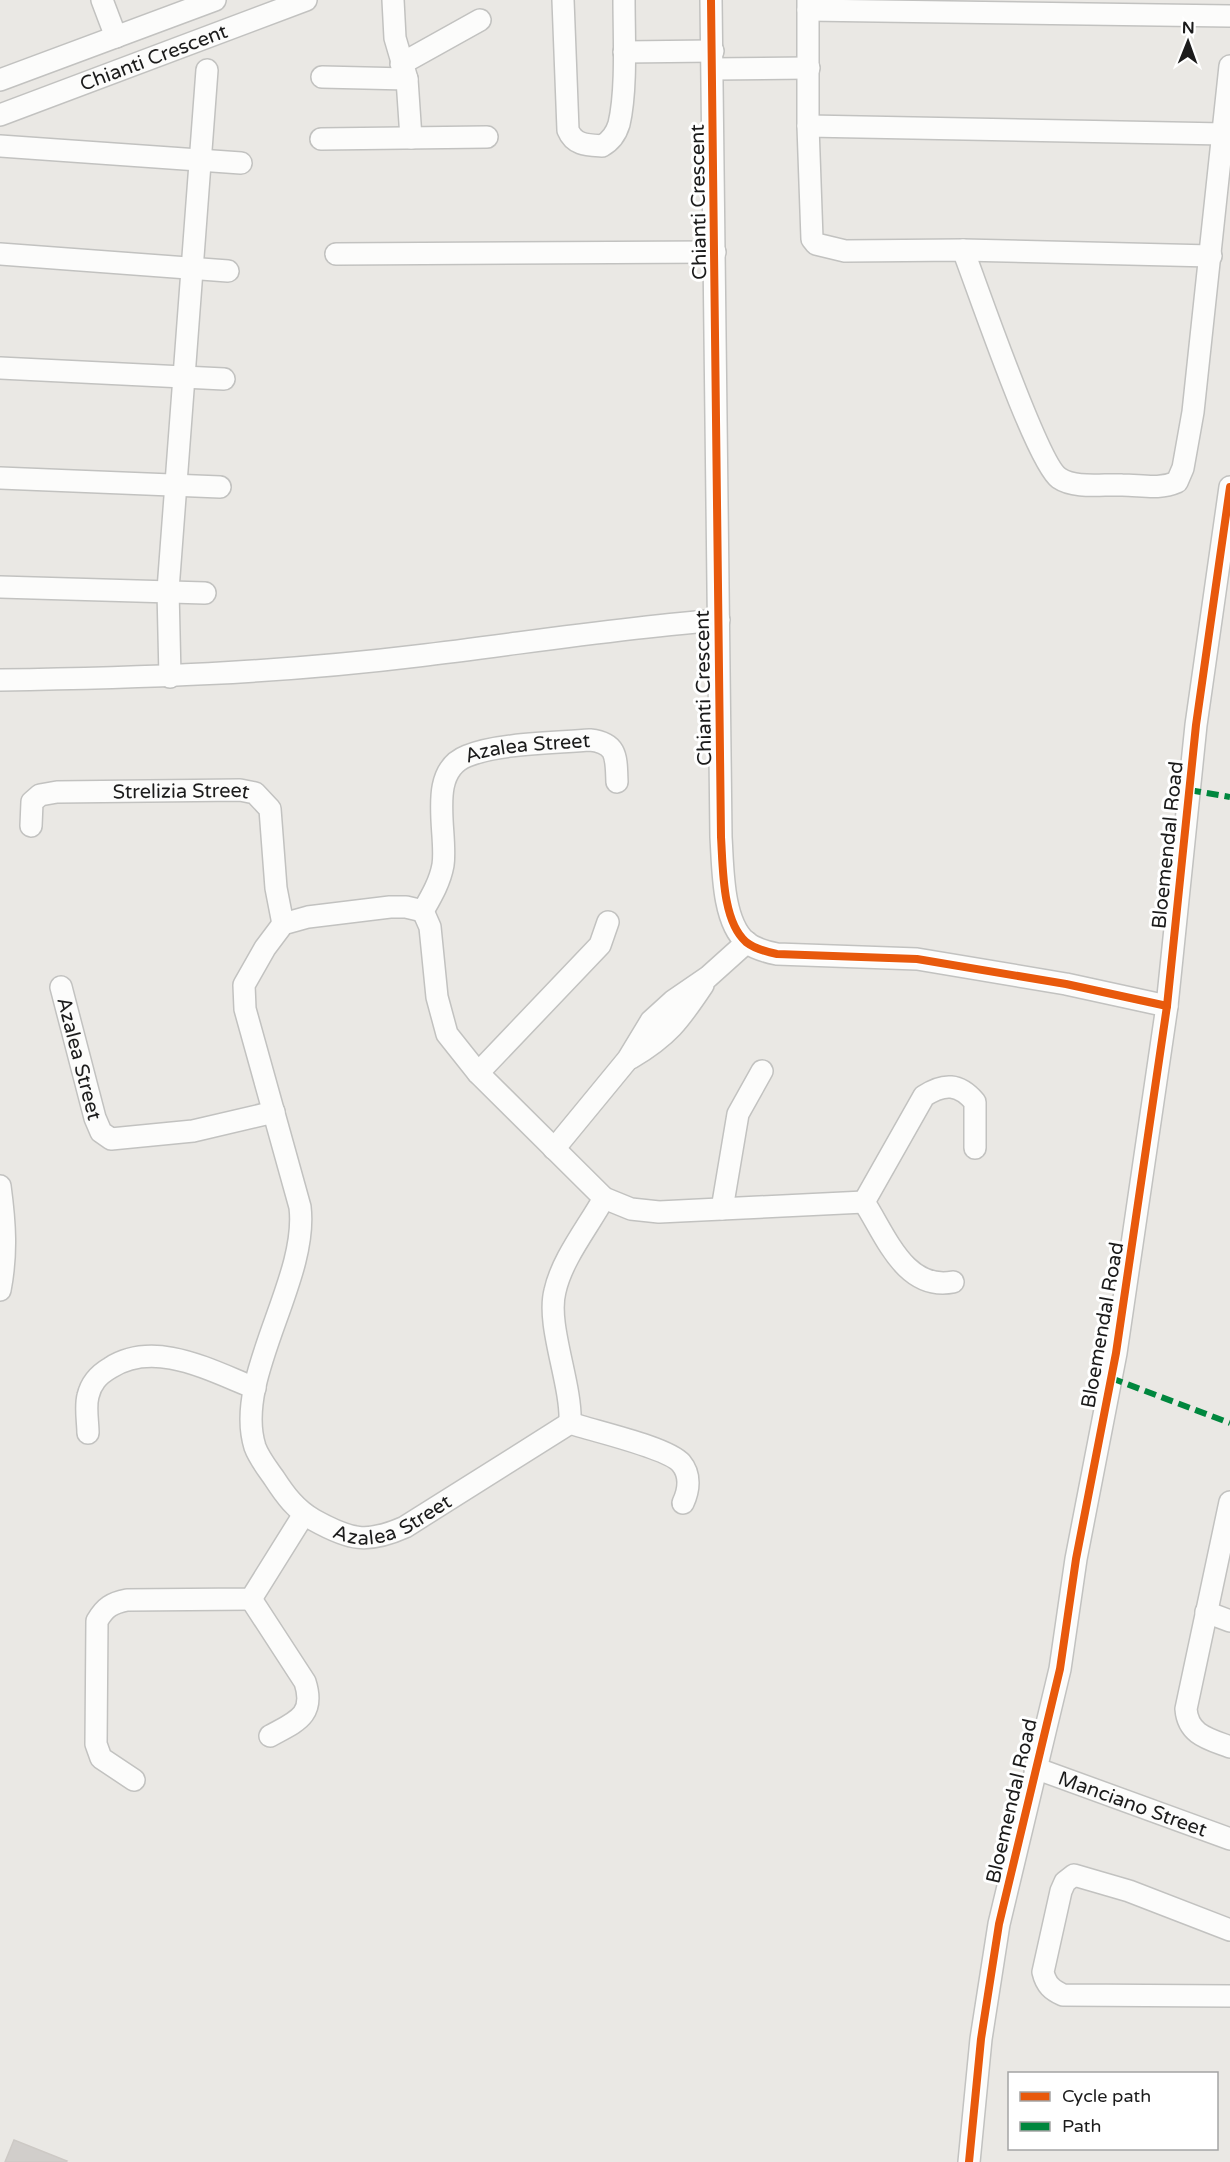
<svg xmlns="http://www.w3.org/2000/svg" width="1230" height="2162" viewBox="0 0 1230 2162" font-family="'Varela Round',sans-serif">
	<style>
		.building { fill: #d1cecb; stroke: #cdc9c5; stroke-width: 1.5 }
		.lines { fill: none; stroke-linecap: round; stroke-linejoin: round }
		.minor-casing { stroke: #c2c2c0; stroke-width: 24 }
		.minor { stroke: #fcfcfb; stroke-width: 21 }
		.quiet { stroke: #00873e; stroke-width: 6; stroke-dasharray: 12 6; stroke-linecap: butt }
		.cycleway-casing { stroke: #fff; stroke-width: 11 }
		.cycleway { stroke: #e8590c; stroke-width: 8 }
		.labels { text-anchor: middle; stroke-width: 6; stroke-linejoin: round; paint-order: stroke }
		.street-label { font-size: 20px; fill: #1b1b1b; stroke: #fff }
	</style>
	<rect width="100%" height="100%" fill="#eae8e4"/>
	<path class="building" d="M14 2140 67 2161 66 2162H5Z"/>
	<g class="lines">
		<defs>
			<g id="minor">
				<path d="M102 0 116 37"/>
				<path d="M393 0 395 38 407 79 411 138"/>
				<path d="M563 0 568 130C574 145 587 145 602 146 611 141 616 134 619 124 627 90 624 36 624 0"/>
				<path d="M711 0 721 837C723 867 722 921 746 942 755 949 767 952 777 954L917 959 1066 984 1167 1006"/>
				<path d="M808 0V126L812 239 816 244 845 251 963 250 1211 256"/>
				<path d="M808 10 1230 16"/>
				<path d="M624 52 713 51"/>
				<path d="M401 64 480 20"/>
				<path d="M713 69 809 68"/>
				<path d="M322 77 407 79"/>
				<path d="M0 80 215 0"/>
				<path id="s1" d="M0 115 306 0"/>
				<path d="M808 126 1224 134"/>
				<path d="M321 139 487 137"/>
				<path d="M0 146 241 163"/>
				<path d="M963 250C977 286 1037 463 1059 478 1075 489 1103 484 1122 485 1141 485 1159 490 1177 482L1183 468 1193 412 1230 66"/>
				<path d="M0 254 228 271"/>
				<path d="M336 254 715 252"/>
				<path d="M0 368 224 379"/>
				<path d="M0 478 220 487"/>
				<path d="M0 587 205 593"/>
				<path d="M170 677 168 590 207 70"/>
				<path d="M0 680C140 678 278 673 417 656 518 644 617 628 719 620"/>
				<path id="s2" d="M31 826 32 802 40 795 57 792 240 790 255 793 270 809 276 888 283 924"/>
				<path id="s3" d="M423 911 406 907H390L308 917 283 924 265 948 244 985 245 1009 300 1207C309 1280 233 1378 255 1447 259 1458 267 1468 274 1478 285 1495 296 1510 314 1520 350 1540 367 1544 405 1527L570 1423"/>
				<path d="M423 911 430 927 437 997 447 1034 478 1073 604 1198 631 1209 659 1212 864 1202"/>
				<path id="s4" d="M423 911C431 897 440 882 443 865 448 833 426 772 467 756 499 743 555 743 590 740 618 743 616 758 617 782"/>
				<path id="s5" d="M61 987 95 1118 101 1132 111 1139 193 1131 274 1112"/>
				<path d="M631 1058C668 1036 679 1021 703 985"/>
				<path d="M478 1073 600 945 608 922"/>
				<path d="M554 1149 628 1059 651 1021 673 1001 708 977 747 942"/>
				<path d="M0 1186C5 1223 7 1254 0 1290"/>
				<path d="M864 1202 924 1096C944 1083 959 1083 975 1102V1148"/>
				<path d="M864 1202C886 1236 905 1291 953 1282"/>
				<path d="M722 1209 738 1114 762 1071"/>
				<path d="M570 1423C572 1384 546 1325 555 1291 562 1259 588 1227 604 1198"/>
				<path d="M570 1423C593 1431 667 1447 681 1463 691 1475 689 1490 683 1503"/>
				<path d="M88 1433C88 1422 85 1407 88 1396 91 1383 98 1375 110 1368 155 1339 211 1371 255 1388"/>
				<path d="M1230 1502 1186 1709C1188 1735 1209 1739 1230 1747"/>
				<path d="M251 1599 305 1682C316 1716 295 1722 270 1736"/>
				<path d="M1206 1612 1230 1621"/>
				<path id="s6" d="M1035 1768 1230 1839"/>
				<path d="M134 1780 101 1758 96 1744 97 1621C105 1607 112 1603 127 1600L251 1599 304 1514"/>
				<path d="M1230 1930 1129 1891 1074 1875 1065 1882 1061 1891 1043 1972C1046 1985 1052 1990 1063 1995L1230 1996"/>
				<path d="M969 2162 981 2039 999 1924 1060 1669 1076 1559 1116 1353 1167 1006 1196 725 1230 487"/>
			</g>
		</defs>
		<use href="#minor" class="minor-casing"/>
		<use href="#minor" class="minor"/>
		<g class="quiet">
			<path d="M1189 790 1230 797"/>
			<path d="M1111 1378 1230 1423"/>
		</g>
		<defs>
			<g id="cycleway">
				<path d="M711 0 721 837C723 867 722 921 746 942 755 949 767 952 777 954L917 959 1066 984 1167 1006"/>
				<path d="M969 2162 981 2039 999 1924 1060 1669 1076 1559 1116 1353 1167 1006 1196 725 1230 487"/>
			</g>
		</defs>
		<use href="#cycleway" class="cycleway-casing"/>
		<use href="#cycleway" class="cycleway"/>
	</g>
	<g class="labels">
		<g class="street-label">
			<text dy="7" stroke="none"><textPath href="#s1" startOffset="164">Chianti Crescent</textPath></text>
			<text transform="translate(698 202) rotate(-91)" y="7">Chianti Crescent</text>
			<text transform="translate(703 688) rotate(-91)" y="7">Chianti Crescent</text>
			<text dy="7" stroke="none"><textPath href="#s4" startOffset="231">Azalea Street</textPath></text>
			<text dy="7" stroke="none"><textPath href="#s2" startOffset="176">Strelizia Street</textPath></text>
			<text transform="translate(1167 845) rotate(-84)" y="7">Bloemendal Road</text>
			<text dy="7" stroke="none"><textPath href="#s5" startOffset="74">Azalea Street</textPath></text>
			<text transform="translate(1102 1325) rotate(-80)" y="7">Bloemendal Road</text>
			<text dy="7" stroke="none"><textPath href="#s3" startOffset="872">Azalea Street</textPath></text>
			<text transform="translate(1011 1801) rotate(-77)" y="7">Bloemendal Road</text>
			<text dy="7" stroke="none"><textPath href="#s6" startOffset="104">Manciano Street</textPath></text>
		</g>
	</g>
	<rect x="1008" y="2072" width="210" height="78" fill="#ffffff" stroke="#a4a4a4" stroke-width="1.5"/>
	<rect x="1020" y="2092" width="30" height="9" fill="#e8590c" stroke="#a4a4a4" stroke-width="1.5"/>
	<text x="1062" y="2102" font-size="18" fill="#1b1b1b">Cycle path</text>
	<rect x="1020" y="2122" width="30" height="9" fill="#00873e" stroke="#a4a4a4" stroke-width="1.5"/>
	<text x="1062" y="2132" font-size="18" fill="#1b1b1b">Path</text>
	<g transform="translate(1188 42) rotate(1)" stroke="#ffffff" stroke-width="4.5" paint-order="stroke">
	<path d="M0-4.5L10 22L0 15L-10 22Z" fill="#1b1b1b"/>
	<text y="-9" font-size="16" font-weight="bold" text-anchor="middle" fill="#1b1b1b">N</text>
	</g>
</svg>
